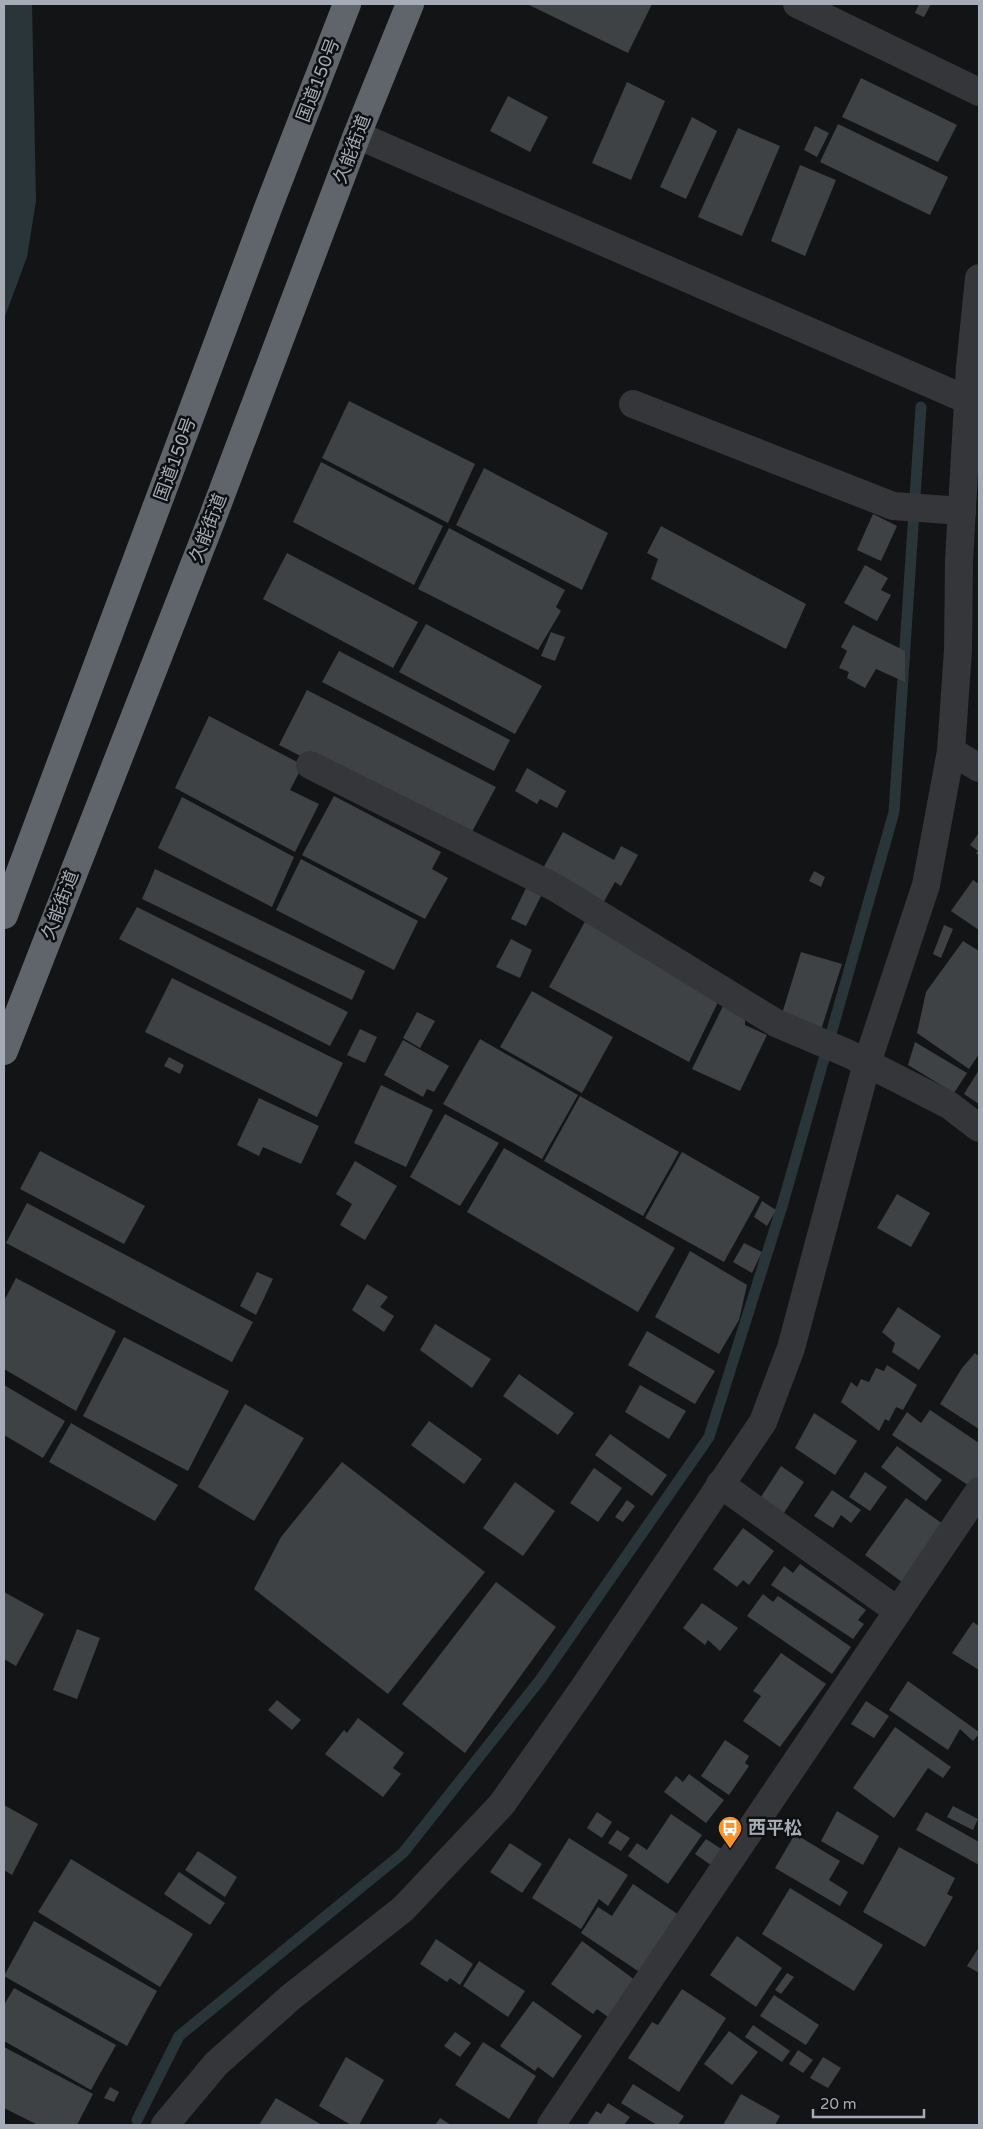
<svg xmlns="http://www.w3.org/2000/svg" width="983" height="2129" viewBox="0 0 983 2129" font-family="'Varela Round','Noto Sans JP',sans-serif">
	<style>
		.water { fill: #293539 }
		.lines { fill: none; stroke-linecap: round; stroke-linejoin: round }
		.stream { stroke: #293539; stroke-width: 11 }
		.building { fill: #3f4245 }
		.minor { stroke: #34363a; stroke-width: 28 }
		.highway { stroke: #60656c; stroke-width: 28 }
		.labels { text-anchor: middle; stroke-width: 5; stroke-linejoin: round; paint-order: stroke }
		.street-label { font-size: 18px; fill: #a5acb6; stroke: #0e0f10 }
		.poi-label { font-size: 18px; font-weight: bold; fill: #a5acb6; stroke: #0e0f10; text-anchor: start }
	</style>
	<rect width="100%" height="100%" fill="#131415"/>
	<path class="water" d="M4 4H32L36 201 27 257 4 319Z"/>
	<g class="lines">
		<path class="stream" d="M137 2120 179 2036 403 1853 540 1680 709 1437 783 1203 894 812 921 407"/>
	</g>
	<g class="building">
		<path d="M527 4H652L628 53Z"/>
		<path d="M919 4H931L924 17 915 13Z"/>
		<path d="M861 78 957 125 938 162 842 117Z"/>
		<path d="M627 82 665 101 631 180 592 163Z"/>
		<path d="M508 96 548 117 530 152 490 131Z"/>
		<path d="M692 117 717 131 686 199 660 187Z"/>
		<path d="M838 124 948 177 930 215 820 162Z"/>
		<path d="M815 126 829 133 817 157 804 150Z"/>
		<path d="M738 128 780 146 742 236 698 217Z"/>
		<path d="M800 165 836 180 805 256 771 241Z"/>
		<path d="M349 401 475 464 448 523 322 458Z"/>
		<path d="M321 462 443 526 414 585 293 522Z"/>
		<path d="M484 468 608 533 582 590 456 525Z"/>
		<path d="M873 514 897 526 881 561 857 550Z"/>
		<path d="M661 526 806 604 786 649 651 579 658 559 647 553Z"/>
		<path d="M449 528 565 590 556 607 561 611 538 650 418 589Z"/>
		<path d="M287 553 418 622 393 668 263 599Z"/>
		<path d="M865 565 888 578 881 590 891 595 877 621 844 603Z"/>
		<path d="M426 624 542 686 515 734 399 672Z"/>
		<path d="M853 625 905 651V682L876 669 865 688 847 678 849 672 839 668 847 651 841 647Z"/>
		<path d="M551 632 565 637 555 661 541 656Z"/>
		<path d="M339 651 510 740 494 771 322 682Z"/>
		<path d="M307 690 496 787 467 841 279 745Z"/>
		<path d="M209 716 303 765 290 790 319 804 295 852 175 788Z"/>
		<path d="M527 768 566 791 557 808 540 799 537 804 515 791Z"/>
		<path d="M334 796 441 852 432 869 448 878 425 919 302 855Z"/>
		<path d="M182 797 294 857 272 907 158 848Z"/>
		<path d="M563 832 614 860 621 846 638 855 621 886 615 882 602 905 541 872Z"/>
		<path d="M979 833V856L976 853 978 851 970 845Z"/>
		<path d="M301 859 418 921 394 970 276 910Z"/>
		<path d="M155 869 365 971 352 1000 142 899Z"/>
		<path d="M814 871 825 877 821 887 809 881Z"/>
		<path d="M973 880 979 884V930L951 911Z"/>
		<path d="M526 888 541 896 526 926 511 919Z"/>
		<path d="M137 907 348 1012 330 1046 119 939Z"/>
		<path d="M588 916 719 1000 689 1062 549 987Z"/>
		<path d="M944 925 953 929 941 958 933 954Z"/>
		<path d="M511 939 532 950 520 978 496 967Z"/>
		<path d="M963 941 979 951V1054L969 1069 917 1033 926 992Z"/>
		<path d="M801 952 842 964 821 1030 781 1017Z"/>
		<path d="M172 978 343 1063 317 1117 145 1032Z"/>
		<path d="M532 991 613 1037 582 1093 500 1047Z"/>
		<path d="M724 1004 745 1014V1025L767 1035 740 1091 692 1069Z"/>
		<path d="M417 1012 435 1021 420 1048 403 1038Z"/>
		<path d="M360 1029 377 1037 365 1063 347 1055Z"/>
		<path d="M480 1039 578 1095 542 1159 443 1104Z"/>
		<path d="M403 1040 449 1066 434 1092 427 1089 423 1097 384 1075Z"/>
		<path d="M915 1042 967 1073 954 1093 908 1065Z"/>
		<path d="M169 1057 184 1065 180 1074 164 1066Z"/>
		<path d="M979 1070V1104L964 1094Z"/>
		<path d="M381 1085 433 1110 406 1167 354 1143Z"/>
		<path d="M580 1096 679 1152 643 1216 544 1161Z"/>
		<path d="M259 1098 319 1126 301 1164 263 1147 259 1156 237 1145Z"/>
		<path d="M445 1114 499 1143 460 1206 410 1177Z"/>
		<path d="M504 1148 675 1248 638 1312 467 1212Z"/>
		<path d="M40 1151 145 1206 124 1244 20 1189Z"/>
		<path d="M682 1152 760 1197 724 1262 645 1218Z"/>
		<path d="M355 1161 397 1186 365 1240 340 1225 352 1204 336 1194Z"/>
		<path d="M897 1194 930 1213 911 1247 877 1228Z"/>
		<path d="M762 1201 776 1210 767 1226 754 1217Z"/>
		<path d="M27 1203 253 1322 232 1362 6 1243Z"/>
		<path d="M744 1243 762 1252 752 1273 733 1262Z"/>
		<path d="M690 1251 747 1285 739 1320 719 1354 655 1317Z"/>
		<path d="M257 1272 273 1279 256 1315 240 1306Z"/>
		<path d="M16 1278 116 1331 76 1411 4 1369V1301Z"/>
		<path d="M367 1284 388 1297 380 1307 394 1316 384 1332 352 1310Z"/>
		<path d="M898 1307 941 1336 919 1370 892 1352 895 1343 882 1332Z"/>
		<path d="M435 1324 491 1359 472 1388 420 1350Z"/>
		<path d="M647 1331 715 1371 695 1404 628 1365Z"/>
		<path d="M124 1337 229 1391 188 1471 83 1416Z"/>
		<path d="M975 1353 979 1356V1429L940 1404 962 1368Z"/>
		<path d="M887 1365 917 1385 903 1410 896 1407 889 1421 885 1419 879 1431 841 1402 851 1382 857 1387 861 1379 869 1382 876 1368 884 1371Z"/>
		<path d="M519 1374 574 1413 558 1435 503 1396Z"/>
		<path d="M4 1385 65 1421 43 1458 4 1435Z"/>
		<path d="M640 1385 686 1411 669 1439 625 1412Z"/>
		<path d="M245 1404 304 1438 254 1521 198 1487Z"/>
		<path d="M930 1410 979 1443V1476L971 1487 892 1435 907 1412 921 1423Z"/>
		<path d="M814 1413 857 1441 835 1475 795 1448Z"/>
		<path d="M429 1421 482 1459 464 1484 411 1445Z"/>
		<path d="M71 1423 178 1485 155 1521 49 1462Z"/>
		<path d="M610 1434 667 1475 652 1496 595 1455Z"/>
		<path d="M897 1446 942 1480 926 1501 881 1467Z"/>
		<path d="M342 1462 485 1572 388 1694 254 1589 281 1537Z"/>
		<path d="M781 1466 804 1482 780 1519 757 1503Z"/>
		<path d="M594 1468 622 1488 598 1522 570 1503Z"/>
		<path d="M865 1472 887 1487 870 1511 849 1497Z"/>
		<path d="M515 1482 555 1511 523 1556 483 1528Z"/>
		<path d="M832 1490 861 1510 851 1523 841 1515 833 1528 814 1516Z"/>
		<path d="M906 1498 943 1524 902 1582 865 1555Z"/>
		<path d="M627 1500 635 1506 623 1522 615 1517Z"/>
		<path d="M743 1528 774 1551 749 1585 743 1580 737 1587 713 1569Z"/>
		<path d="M800 1564 866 1610 858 1620 864 1624 853 1639 771 1585 784 1566 793 1573Z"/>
		<path d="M496 1582 556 1627 465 1753 402 1704Z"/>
		<path d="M4 1592 44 1614 16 1666 4 1659Z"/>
		<path d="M763 1594 773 1602 778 1596 851 1647 832 1674 747 1616Z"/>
		<path d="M702 1603 738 1628 720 1651 708 1640 705 1645 683 1628Z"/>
		<path d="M973 1622 979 1626V1670L952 1653Z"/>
		<path d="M77 1629 100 1638 77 1699 53 1690Z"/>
		<path d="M781 1653 826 1684 780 1747 743 1721 761 1696 753 1691Z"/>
		<path d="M908 1681 979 1732V1734L973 1741 960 1729 948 1750 889 1710Z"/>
		<path d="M277 1700 301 1720 292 1730 268 1710Z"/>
		<path d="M866 1701 889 1716 874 1738 851 1724Z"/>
		<path d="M358 1718 404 1753 393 1768 401 1774 383 1797 325 1754 344 1730 347 1733Z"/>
		<path d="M895 1727 951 1767 943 1778 928 1768 894 1818 853 1788Z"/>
		<path d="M725 1740 749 1756 745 1763 749 1766 729 1795 701 1776Z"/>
		<path d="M689 1774 724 1800 706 1823 664 1792 676 1776 683 1782Z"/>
		<path d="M4 1805 38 1824 12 1875 4 1870Z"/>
		<path d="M953 1806 978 1819 973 1830 947 1817Z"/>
		<path d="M837 1811 879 1836 863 1865 821 1841Z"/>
		<path d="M597 1812 612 1822 602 1838 587 1828Z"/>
		<path d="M926 1812 979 1842V1865L916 1830Z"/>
		<path d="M671 1814 702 1835 668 1884 628 1856 637 1843 647 1850Z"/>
		<path d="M617 1830 630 1838 621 1851 608 1843Z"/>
		<path d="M795 1834 840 1861 829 1880 848 1892 840 1906 775 1868Z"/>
		<path d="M569 1838 628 1875 608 1906 599 1899 581 1929 532 1898Z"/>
		<path d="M706 1839 726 1852 714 1867 695 1854Z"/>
		<path d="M510 1843 542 1864 522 1893 490 1872Z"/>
		<path d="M899 1847 955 1878 947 1894 953 1897 925 1947 863 1912Z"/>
		<path d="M198 1851 237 1877 225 1897 185 1870Z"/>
		<path d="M71 1859 193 1934 160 1987 38 1912Z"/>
		<path d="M179 1872 225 1903 210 1925 164 1894Z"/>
		<path d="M633 1884 679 1915 641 1973 581 1933 598 1907 612 1916Z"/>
		<path d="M790 1888 883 1945 854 1991 762 1934Z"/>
		<path d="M34 1921 157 1991 127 2046 4 1976Z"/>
		<path d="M737 1936 782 1968 756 2007 710 1975Z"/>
		<path d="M436 1939 473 1964 460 1985 450 1978 447 1982 420 1964Z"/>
		<path d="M582 1941 635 1980 608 2017 597 2009 593 2014 551 1984Z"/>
		<path d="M979 1947V1973L967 1966Z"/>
		<path d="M479 1961 525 1991 508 2017 463 1986Z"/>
		<path d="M787 1973 794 1977 781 1994 775 1990Z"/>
		<path d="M14 1988 116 2045 91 2090 4 2041V2005Z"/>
		<path d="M682 1989 726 2018 679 2092 628 2058 652 2022 658 2025Z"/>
		<path d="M774 1995 819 2025 806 2045 760 2016Z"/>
		<path d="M533 2001 582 2036 553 2078 538 2067 535 2071 500 2046Z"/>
		<path d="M753 2025 790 2051 782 2062 745 2037Z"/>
		<path d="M729 2031 758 2052 732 2085 704 2064Z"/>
		<path d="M455 2032 471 2043 460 2057 444 2046Z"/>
		<path d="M483 2042 536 2076 509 2119 455 2085Z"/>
		<path d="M4 2047 93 2094 78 2123 76 2125H38L4 2108Z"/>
		<path d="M798 2050 813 2060 803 2073 789 2064Z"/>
		<path d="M346 2057 384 2080 359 2125H351L319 2106Z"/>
		<path d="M823 2057 841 2068 828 2088 810 2078Z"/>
		<path d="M633 2084 684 2116 678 2125H657L621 2103Z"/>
		<path d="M110 2087 119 2092 114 2102 104 2098Z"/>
		<path d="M741 2094 780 2116 775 2125H723Z"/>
		<path d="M276 2098 322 2125H259Z"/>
		<path d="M608 2103 630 2117 624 2125H587L596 2111 601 2114Z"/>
		<path d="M440 2118 451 2125H435Z"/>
	</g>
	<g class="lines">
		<g class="minor">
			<path d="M797 4 979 92"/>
			<path d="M357 135 979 405"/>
			<path d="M633 404 893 506 962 511"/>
			<path d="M951 751 979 768"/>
			<path d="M310 765 556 888 776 1023 849 1054 949 1105 979 1128"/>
			<path d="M720 1484 898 1611"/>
			<path d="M165 2125 216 2064 291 1997 403 1909 502 1804 583 1689 763 1422 791 1348 867 1063 926 885 951 751 958 650 959 561 970 367 979 278"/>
			<path d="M551 2125 979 1491"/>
		</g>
		<g class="highway">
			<path d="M4 915 268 208 347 4"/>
			<path d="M4 1051 212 519 357 135 410 4"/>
		</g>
	</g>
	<defs>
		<symbol id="bus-pin" viewBox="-11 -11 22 30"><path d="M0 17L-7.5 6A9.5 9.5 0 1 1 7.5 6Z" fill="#f89429" stroke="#0e0f10"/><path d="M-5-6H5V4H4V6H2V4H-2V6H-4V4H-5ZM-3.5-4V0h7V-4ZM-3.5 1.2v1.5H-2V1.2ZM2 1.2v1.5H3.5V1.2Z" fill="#fff"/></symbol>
	</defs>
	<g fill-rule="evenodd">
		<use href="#bus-pin" x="716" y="1814" width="28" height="38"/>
	</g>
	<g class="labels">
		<g class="street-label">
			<text transform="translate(318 80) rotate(-69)" y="6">国道150号</text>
			<text transform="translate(352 149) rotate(-69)" y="6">久能街道</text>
			<text transform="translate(175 459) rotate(-70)" y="6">国道150号</text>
			<text transform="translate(208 528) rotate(-69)" y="6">久能街道</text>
			<text transform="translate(60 905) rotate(-69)" y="6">久能街道</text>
		</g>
		<g class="poi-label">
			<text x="748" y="1834">西平松</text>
		</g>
	</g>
	<rect width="983" height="2129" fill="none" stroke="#a5acb6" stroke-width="10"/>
	<path d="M813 2109v8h111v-8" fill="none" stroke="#a5acb6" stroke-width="2.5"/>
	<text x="820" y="2109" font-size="15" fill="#a5acb6" stroke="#0e0f10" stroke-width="4" paint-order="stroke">20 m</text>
</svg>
